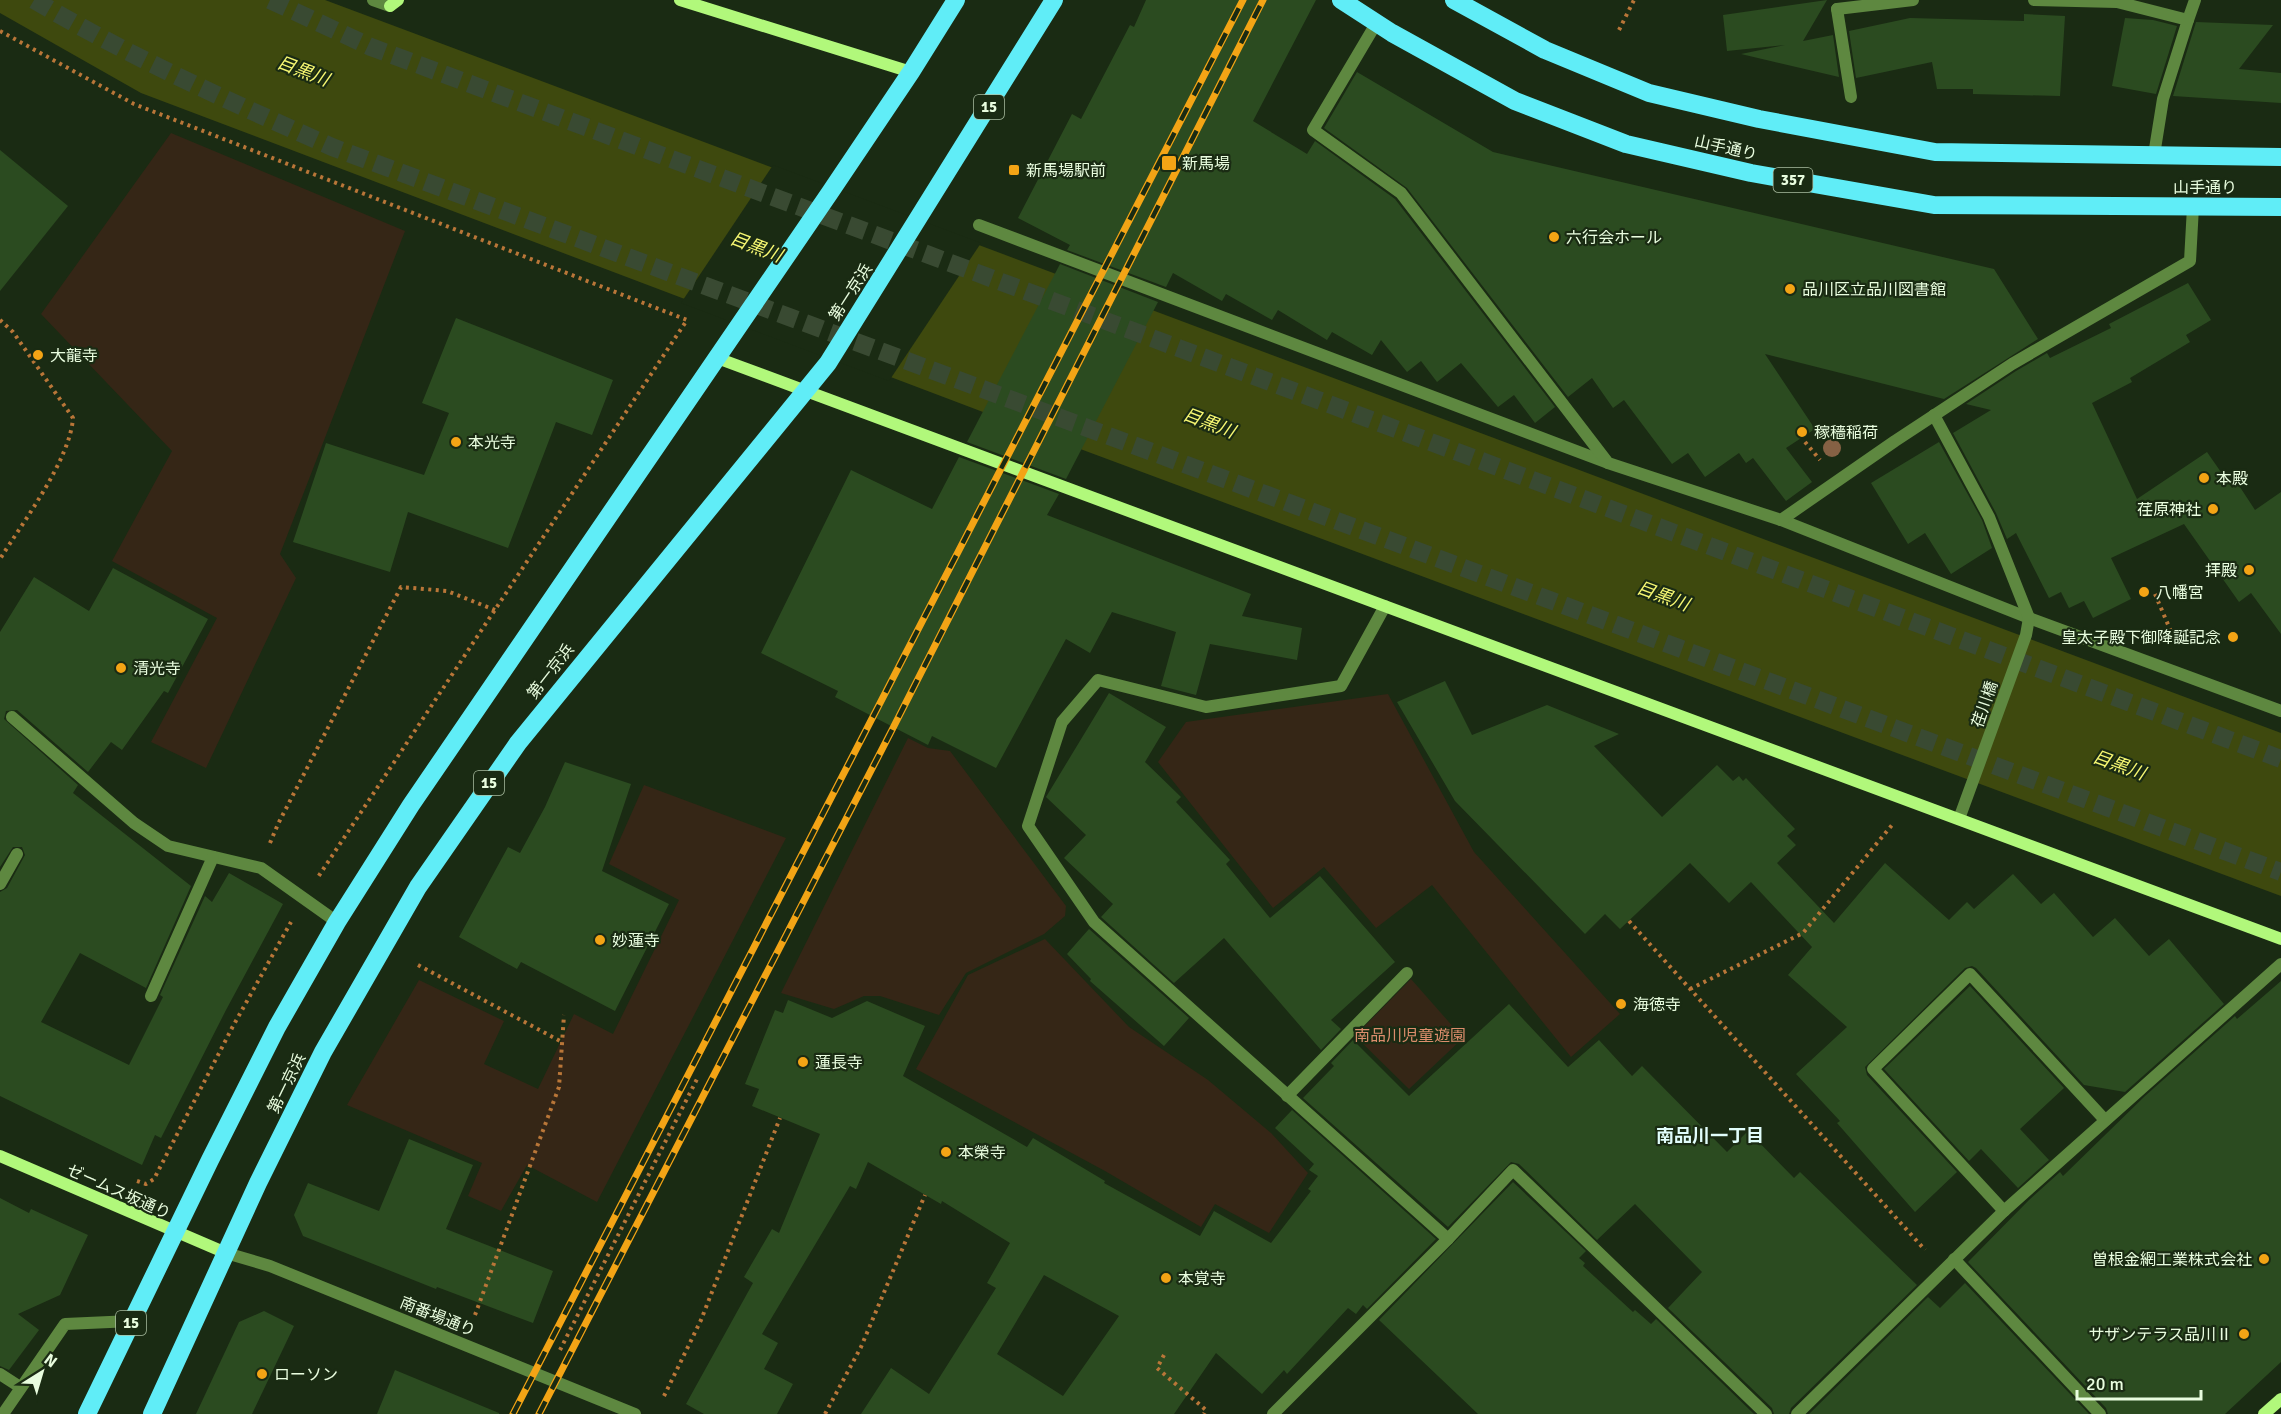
<svg xmlns="http://www.w3.org/2000/svg" width="2281" height="1414" viewBox="0 0 2281 1414" font-family="Signika,'Noto Sans JP',sans-serif">
	<style>
		.green { fill: #352616 }
		.water { fill: #3e490e }
		.pier { fill: #1a2b13 }
		.building { fill: #2b4b20; fill-rule: evenodd }
		.lines { fill: none; stroke-linecap: round; stroke-linejoin: round }
		.highway-tunnel { stroke: #394a32; stroke-width: 18; stroke-dasharray: 18 9; stroke-linecap: butt }
		.path { stroke: #b97638; stroke-width: 4; stroke-dasharray: 3 4.5; stroke-linecap: butt }
		.lane { stroke: #5e8840; stroke-width: 12 }
		.street { stroke: #5e8840; stroke-width: 12 }
		.secondary { stroke: #b1f87b; stroke-width: 12 }
		.highway { stroke: #60edf7; stroke-width: 18 }
		.rail-casing { stroke: #f3a415; stroke-width: 7 }
		.rail { stroke: #1a2b13; stroke-width: 4.5; stroke-dasharray: 14; stroke-linecap: butt }
		.tree { fill: #856144 }
		.poi-dot { fill: #f3a415; stroke: #1a2b13; stroke-width: 2 }
		.labels { text-anchor: middle; stroke-width: 4.5; stroke-linejoin: round; paint-order: stroke }
		.shield { fill: #1a2b13; stroke: #abbea2; stroke-width: 1.5 }
		.shield-label { font-size: 15px; font-weight: bold; fill: #e9fddf }
		.street-label { font-size: 16px; fill: #e9fddf; stroke: #1a2b13 }
		.poi-label { font-size: 16px; fill: #e9fddf; stroke: #1a2b13; text-anchor: start }
		.park-label { font-size: 16px; fill: #dc8d6c; stroke: #1a2b13 }
		.water-label { font-size: 18px; font-style: italic; fill: #f7f872; stroke: #1a2b13 }
		.neighbourhood-label { font-size: 18px; font-weight: bold; fill: #e1fdfb; stroke: #1a2b13 }
	</style>
	<rect width="100%" height="100%" fill="#1a2b13"/>
	<g class="green">
		<path d="M171 133 405 231 280 554 296 578 206 768 151 742 217 618 112 561 172 451 41 314Z"/>
		<path d="M1388 694 1474 852 1620 1014 1571 1057 1432 885 1376 928 1324 867 1273 908 1158 762 1186 722Z"/>
		<path d="M908 738 928 748 950 751 1066 906 1065 916 1044 934 966 973 939 1015 880 996H864L834 1009 781 993Z"/>
		<path d="M644 785 786 838 597 1202 527 1165 501 1211 468 1196 482 1163 347 1105 419 980 504 1021 484 1064 538 1089 574 1014 613 1034 679 900 609 864Z"/>
		<path d="M1045 939 1129 1027 1208 1080 1271 1133 1308 1173 1269 1233 1215 1204 1201 1227 1105 1171 916 1069 968 975Z"/>
		<path d="M1411 979 1463 1038 1409 1089 1355 1036Z"/>
	</g>
	<path class="water" d="M0 0H325L2281 733V896L1083 450 141 93 0 13Z"/>
	<path class="pier" d="M773 165 981 243 889 381 681 303Z"/>
	<g class="building">
		<path d="M1146 0H1316L1253 121 1307 154 1315 141 1395 199 1555 407 1535 423 1514 395 1498 407 1461 363 1437 382 1421 361 1407 372 1381 340 1372 355 1332 332 1327 340 1278 310 1272 320 1226 294 1222 301 1173 273 1166 287 1067 250 1070 245 1018 218 1072 114 1081 119 1130 25 1134 27Z"/>
		<path d="M1827 0 1803 41 1833 35 1839 77 1741 54 1785 45 1727 51 1723 15Z"/>
		<path d="M2024 14 2065 16 2060 96 1973 94V89H1937L1932 62 1856 78 1849 31 1910 18 2024 21Z"/>
		<path d="M2125 18 2153 20 2177 26 2156 94 2112 86Z"/>
		<path d="M2196 22 2273 25 2239 69 2281 73V103L2173 96Z"/>
		<path d="M1357 72 1493 152 1994 269 2038 339 1944 399 1765 354 1815 429 1786 448 1812 482 1786 501 1753 458 1746 463 1739 453 1705 477 1688 453 1672 464 1624 400 1613 408 1592 378 1568 397 1407 188 1324 128Z"/>
		<path d="M0 150 68 206 0 291Z"/>
		<path d="M1060 264 1158 302 1066 479 967 442Z"/>
		<path d="M2188 283 2211 320 2186 335 2190 342 2130 378 2132 382 2092 403 2137 499 2207 452 2232 488 2238 484 2255 510 2281 492V634L2251 593 2239 602 2184 524 2111 558 2131 599 2093 618 2084 601 2069 608 2061 592 2049 598 2016 533 2007 539 1996 513 1953 433 1991 410 1966 404 2016 371 2047 353 2050 358 2111 328 2109 324Z"/>
		<path d="M456 318 613 380 592 435 556 422 508 548 408 512 390 572 293 542 326 443 424 475 449 413 422 403Z"/>
		<path d="M1939 442 1982 520 1992 548 1951 574 1925 533 1908 544 1871 483Z"/>
		<path d="M959 457 1059 494 1047 515 1251 594 1242 616 1302 628 1297 660 1210 644 1196 695 1161 686 1176 632 1112 612 1090 653 1066 639 996 768 932 736 928 745 835 697 838 691 761 653 851 470 932 509Z"/>
		<path d="M113 568 208 619 168 693 164 691 122 750 111 742 88 772 17 710 6 711 4 719 78 785 73 793 191 886 146 988 80 953 41 1022 129 1065 163 997 160 995 205 896 212 902 229 873 283 904 226 1010 161 1138 155 1135 142 1165 0 1096V892L7 888 25 855 22 847H13L0 867V632L34 577 89 611Z"/>
		<path d="M1445 681 1472 735 1547 705 1619 734 1594 746 1662 817 1717 765 1733 781 1739 776 1743 781 1746 778 1795 829 1787 836 1796 845 1777 863 1834 923 1885 863 1949 920 1967 902 1974 909 2013 874 2041 904 2054 893 2093 937 2115 918 2149 956 2169 939 2224 1004 2125 1092 2084 1085 1976 968 1972 966 1965 968 1865 1067 1867 1075 1957 1172 1915 1212 1837 1123 1840 1121 1796 1074 1847 1027 1788 975 1812 947 1751 882 1729 903 1690 863 1620 929 1605 914 1585 934 1455 801 1397 702Z"/>
		<path d="M1109 693 1166 727 1145 762 1181 797 1176 802 1230 860 1226 864 1270 918 1320 876 1395 962 1331 1020 1341 1029 1321 1050 1224 938 1174 983 1101 917 1113 904 1064 858 1086 835 1046 797Z"/>
		<path d="M565 762 631 784 602 871 669 904 615 1011 521 962 517 969 459 937 508 847 520 853 545 807Z"/>
		<path d="M1089 929 1189 1018 1164 1046 1090 981 1091 979 1067 954Z"/>
		<path d="M2281 981V1362L2225 1414H2108L2106 1408 1968 1262 2029 1200 2060 1172 2063 1176 2145 1096 2235 1016 2237 1019Z"/>
		<path d="M1970 986 2064 1088 2020 1129 2049 1160 2018 1188 1981 1149 1969 1161 1884 1069Z"/>
		<path d="M788 1000 832 1018 867 1001 925 1026 903 1076 1027 1147 1033 1138 1105 1181 1104 1183 1200 1236 1214 1211 1271 1243 1311 1191 1308 1189 1318 1176 1309 1170 1314 1164 1275 1128 1292 1110 1436 1239 1367 1309 1363 1305 1356 1314 1348 1308 1287 1374 1284 1370 1262 1394 1216 1353 1174 1414H861L891 1368 929 1394 996 1288 987 1283 1010 1243 942 1201 941 1204 868 1162 856 1189 850 1186 762 1334 778 1343 764 1369 793 1384 777 1414H704L686 1404 753 1283 744 1277 772 1229 779 1233 820 1134 752 1106 759 1089 745 1084 775 1010 783 1013ZM1044 1275 1119 1316 1063 1396 997 1354Z"/>
		<path d="M1509 1004 1568 1067 1599 1040 1632 1076 1642 1066 1727 1152 1748 1131 1794 1178 1800 1172 1917 1285 1791 1408 1789 1414H1774L1772 1408 1668 1308 1702 1272 1635 1204 1597 1240 1519 1164 1511 1162 1448 1227 1303 1098 1334 1066 1331 1063 1353 1040 1409 1096Z"/>
		<path d="M409 1139 473 1165 446 1229 553 1271 533 1323 437 1287 436 1289 303 1236 294 1215 308 1183 379 1211Z"/>
		<path d="M1513 1182 1586 1251 1579 1258 1585 1263 1583 1266 1633 1312 1635 1310 1651 1324 1656 1319 1754 1414H1478L1379 1320Z"/>
		<path d="M0 1198 29 1213 31 1209 88 1235 60 1295 18 1314 39 1330 9 1370 0 1366Z"/>
		<path d="M1965 1283 2089 1414H1809L1928 1297 1940 1308Z"/>
		<path d="M264 1311 294 1326 252 1414H196L239 1322Z"/>
		<path d="M395 1370 499 1413V1414H377Z"/>
	</g>
	<g class="lines">
		<g class="highway-tunnel">
			<path d="M34 0C130 57 231 102 332 147L2281 872"/>
			<path d="M270 0 371 47 2281 759"/>
		</g>
		<g class="path">
			<path d="M1619 30 1634 0"/>
			<path d="M0 31 134 104 687 320 318 877"/>
			<path d="M0 320 13 332 73 418C70 460 23 522 0 559"/>
			<path d="M1805 442 1820 460"/>
			<path d="M2155 594 2175 641"/>
			<path d="M270 843 278 824 401 587 447 591 495 610"/>
			<path d="M1629 921 1925 1250"/>
			<path d="M418 965 562 1042"/>
			<path d="M1690 989 1803 933 1892 825"/>
			<path d="M137 1181 146 1184 154 1179 232 1028 291 922"/>
			<path d="M475 1315 559 1087 564 1015"/>
			<path d="M560 1350 697 1079"/>
			<path d="M1164 1355 1157 1368 1206 1410 1204 1414"/>
			<path d="M664 1396 701 1320 780 1118"/>
			<path d="M825 1414 861 1347 925 1195"/>
		</g>
		<g class="lane">
			<path d="M1837 9 1851 97"/>
			<path d="M2188 20 2195 0"/>
			<path d="M979 225 1608 463"/>
			<path d="M1385 606 1341 686 1206 707 1098 680 1062 722 1028 826 1094 922 1448 1239"/>
			<path d="M12 717 134 823 168 846 261 868 337 922"/>
			<path d="M0 884 17 854"/>
			<path d="M151 996 213 857"/>
			<path d="M1287 1096 1407 973"/>
			<path d="M2004 1211 1873 1069 1970 974 2105 1120"/>
			<path d="M0 1374 20 1387"/>
			<path d="M3 1414 65 1324 132 1321"/>
		</g>
		<g class="street">
			<path d="M373 0 390 6"/>
			<path d="M2034 0 2117 2 2188 20 2163 99 2154 155"/>
			<path d="M1837 9 1913 0"/>
			<path d="M1377 22 1313 130 1401 193 1608 463 1781 520 2029 618 2281 711"/>
			<path d="M1934 415 1989 517 2029 618 2026 635 1959 819"/>
			<path d="M1781 520 1895 441 2012 364 2190 261 2193 207"/>
			<path d="M226 1253 270 1266 635 1414"/>
			<path d="M1954 1259 2100 1414"/>
			<path d="M1273 1414 1448 1239 1513 1170 1766 1414"/>
			<path d="M1797 1414 2004 1211 2281 964"/>
		</g>
		<g class="secondary">
			<path d="M680 0 911 72"/>
			<path d="M390 6 398 0"/>
			<path d="M717 358 2281 939"/>
			<path d="M0 1156 226 1253"/>
			<path d="M2264 1414 2281 1399"/>
		</g>
		<g class="highway">
			<path d="M1341 0 1392 33 1515 101 1626 144 1751 173 1934 205 2281 207"/>
			<path d="M1454 0 1545 50 1649 93 1759 119 1935 152 2281 157"/>
			<path d="M87 1414 210 1160 277 1027 337 922 411 805 831 191 911 72 956 0"/>
			<path d="M152 1414 258 1183 323 1052 418 887 518 743 828 363 1054 0"/>
		</g>
		<defs>
			<g id="rail">
				<path d="M513 1414 1243 0"/>
				<path d="M539 1414 894 726 1263 0"/>
			</g>
		</defs>
		<use href="#rail" class="rail-casing"/>
		<use href="#rail" class="rail"/>
	</g>
	<circle class="tree" cx="1832" cy="448" r="9"/>
	<g class="poi-dot">
		<rect x="1161" y="155" width="16" height="16" rx="3"/>
		<rect x="1008" y="164" width="12" height="12" rx="3"/>
		<circle cx="1554" cy="237" r="6"/>
		<circle cx="1790" cy="289" r="6"/>
		<circle cx="38" cy="355" r="6"/>
		<circle cx="1802" cy="432" r="6"/>
		<circle cx="456" cy="442" r="6"/>
		<circle cx="2204" cy="478" r="6"/>
		<circle cx="2213" cy="509" r="6"/>
		<circle cx="2249" cy="570" r="6"/>
		<circle cx="2144" cy="592" r="6"/>
		<circle cx="2233" cy="637" r="6"/>
		<circle cx="121" cy="668" r="6"/>
		<circle cx="600" cy="940" r="6"/>
		<circle cx="1621" cy="1004" r="6"/>
		<circle cx="803" cy="1062" r="6"/>
		<circle cx="946" cy="1152" r="6"/>
		<circle cx="2264" cy="1259" r="6"/>
		<circle cx="1166" cy="1278" r="6"/>
		<circle cx="2244" cy="1334" r="6"/>
		<circle cx="262" cy="1374" r="6"/>
	</g>
	<g class="labels">
		<g class="shield">
			<rect x="974" y="95" width="30" height="24" rx="4.5"/>
			<rect x="1773.5" y="168" width="39" height="24" rx="4.5"/>
			<rect x="474" y="771" width="30" height="24" rx="4.5"/>
			<rect x="116" y="1311" width="30" height="24" rx="4.5"/>
		</g>
		<g class="shield-label">
			<text x="989" y="112">15</text>
			<text x="1793" y="185">357</text>
			<text x="489" y="788">15</text>
			<text x="131" y="1328">15</text>
		</g>
		<g class="street-label">
			<text transform="translate(1726 147) rotate(13)" y="6">山手通り</text>
			<text x="2205" y="193">山手通り</text>
			<text transform="translate(850 292) rotate(-57)" y="6">第一京浜</text>
			<text transform="translate(550 671) rotate(-52)" y="6">第一京浜</text>
			<text transform="translate(1984 704) rotate(-71)" y="6">荏川橋</text>
			<text transform="translate(286 1083) rotate(-64)" y="6">第一京浜</text>
			<text transform="translate(119 1191) rotate(24)" y="6">ゼームス坂通り</text>
			<text transform="translate(438 1316) rotate(22)" y="6">南番場通り</text>
		</g>
		<g class="poi-label">
			<text x="1182" y="169">新馬場</text>
			<text x="1026" y="176">新馬場駅前</text>
			<text x="1566" y="243">六行会ホール</text>
			<text x="1802" y="295">品川区立品川図書館</text>
			<text x="50" y="361">大龍寺</text>
			<text x="1814" y="438">稼穡稲荷</text>
			<text x="468" y="448">本光寺</text>
			<text x="2216" y="484">本殿</text>
			<text x="2201" y="515" text-anchor="end">荏原神社</text>
			<text x="2237" y="576" text-anchor="end">拝殿</text>
			<text x="2156" y="598">八幡宮</text>
			<text x="2221" y="643" text-anchor="end">皇太子殿下御降誕記念</text>
			<text x="133" y="674">清光寺</text>
			<text x="612" y="946">妙蓮寺</text>
			<text x="1633" y="1010">海徳寺</text>
			<text x="815" y="1068">蓮長寺</text>
			<text x="958" y="1158">本榮寺</text>
			<text x="2252" y="1265" text-anchor="end">曽根金網工業株式会社</text>
			<text x="1178" y="1284">本覚寺</text>
			<text x="2232" y="1340" text-anchor="end">サザンテラス品川Ⅱ</text>
			<text x="274" y="1380">ローソン</text>
		</g>
		<g class="park-label">
			<text x="1410" y="1041">南品川児童遊園</text>
		</g>
		<g class="water-label">
			<text transform="translate(303 71) rotate(21)" y="6">目黒川</text>
			<text transform="translate(756 247) rotate(21)" y="6">目黒川</text>
			<text transform="translate(1209 423) rotate(21)" y="6">目黒川</text>
			<text transform="translate(1663 596) rotate(20)" y="6">目黒川</text>
			<text transform="translate(2119 765) rotate(20)" y="6">目黒川</text>
		</g>
		<g class="neighbourhood-label">
			<text x="1710" y="1142">南品川一丁目</text>
		</g>
	</g>
	<g transform="translate(42 1372) rotate(37)" stroke="#1a2b13" stroke-width="4.5" paint-order="stroke">
	<path d="M0-4.5L10 22L0 15L-10 22Z" fill="#e9fddf"/>
	<text y="-9" font-size="16" font-weight="bold" text-anchor="middle" fill="#e9fddf">N</text>
	</g>
	<path d="M2077 1390v9h124v-9" fill="none" stroke="#e9fddf" stroke-width="3"/>
	<text x="2086" y="1390" font-size="18" fill="#e9fddf" stroke="#1a2b13" stroke-width="4.5" paint-order="stroke">20 m</text>
</svg>
